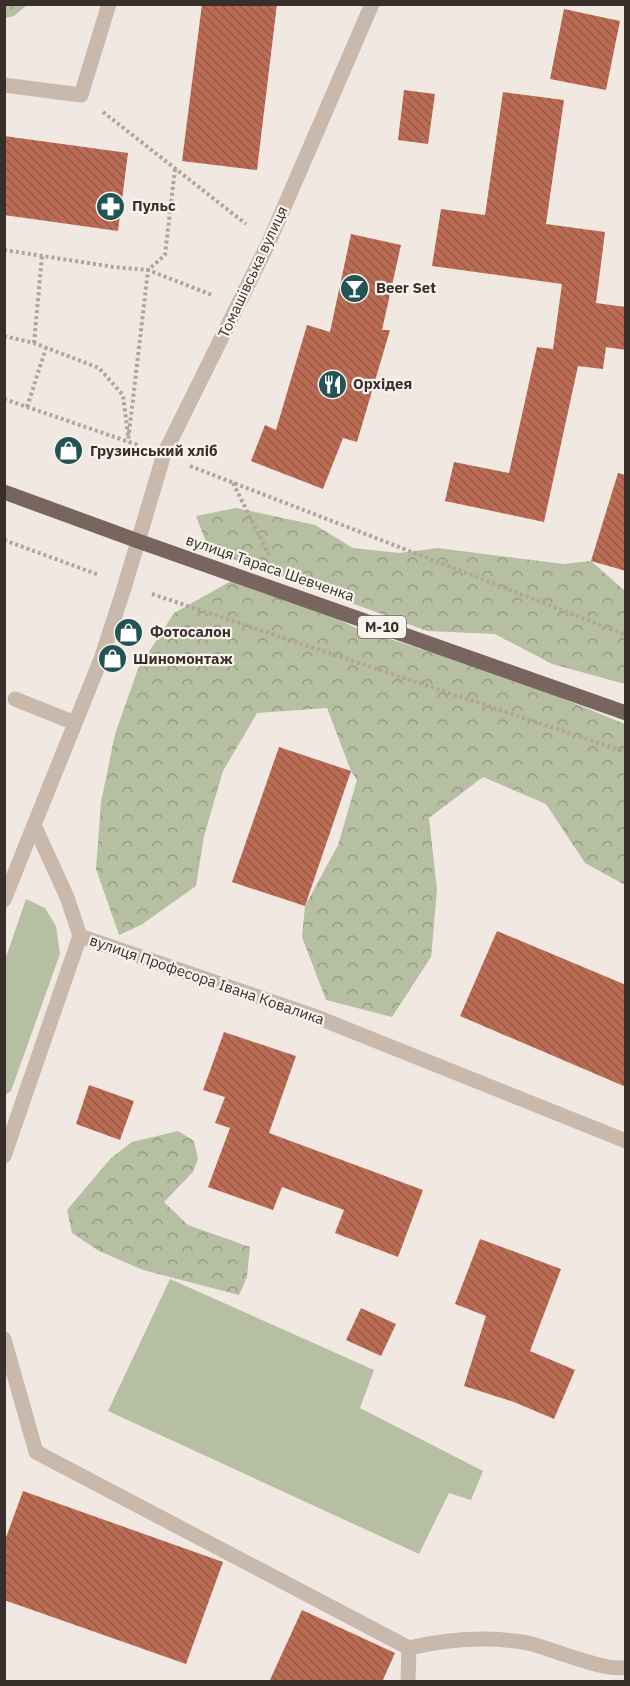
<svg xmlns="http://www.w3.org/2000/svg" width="630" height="1686" viewBox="0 0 630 1686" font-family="'IBM Plex Sans',sans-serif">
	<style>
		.green { fill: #b6bfa2 }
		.forest { fill: url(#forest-crowns) }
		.building { fill: url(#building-back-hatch) }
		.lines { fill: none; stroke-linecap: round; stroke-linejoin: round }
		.path { stroke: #b4a498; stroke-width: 4; stroke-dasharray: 3 3; stroke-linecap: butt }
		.minor { stroke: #c9b9ad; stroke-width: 15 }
		.major { stroke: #78665e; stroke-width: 15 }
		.labels { text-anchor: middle; stroke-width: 4.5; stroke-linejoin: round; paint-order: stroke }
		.shield { fill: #f9f3ed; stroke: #726a65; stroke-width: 1.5 }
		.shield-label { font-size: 14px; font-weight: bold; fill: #382f2b }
		.poi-label { font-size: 15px; font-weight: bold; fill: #382f2b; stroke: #f9f3ed; text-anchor: start }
		.street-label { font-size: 15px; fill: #382f2b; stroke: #f9f3ed }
	</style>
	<defs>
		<pattern id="forest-crowns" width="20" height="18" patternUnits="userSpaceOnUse" patternTransform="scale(1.5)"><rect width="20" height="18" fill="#b6bfa2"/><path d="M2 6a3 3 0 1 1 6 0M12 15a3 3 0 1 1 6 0" fill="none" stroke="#959c84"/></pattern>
		<pattern id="building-back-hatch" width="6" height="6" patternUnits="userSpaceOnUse" patternTransform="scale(1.5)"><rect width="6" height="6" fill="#bb6c55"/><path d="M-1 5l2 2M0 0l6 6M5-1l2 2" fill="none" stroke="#995947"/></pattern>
	</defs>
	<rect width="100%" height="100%" fill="#f1e9e1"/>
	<g class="green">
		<path d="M26 899 45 908 56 926 60 954 11 1091 5 1095V960Z"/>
		<path d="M170 1279 374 1370 360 1408 483 1471 471 1500 449 1493 419 1554 108 1411Z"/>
	</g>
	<g class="forest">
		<path d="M4 5 5 4 27 5 14 16 5 18Z"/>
		<path d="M236 508 315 525 353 548 399 553 438 548 564 564 591 561 625 591V684L552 664 495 634 427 631 209 550 196 516Z"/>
		<path d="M233 580 297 599 356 628 421 649 486 667 625 724V885L585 863 546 804 483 777 429 818 437 890 431 957 392 1017 326 1000 302 937 305 906 338 845 357 780 351 771 327 708 257 713 223 771 204 836 196 886 141 925 119 935 96 869 101 802 115 734 138 669 174 613Z"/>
		<path d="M178 1131 194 1141 198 1159 193 1172 164 1202 188 1225 250 1247 247 1277 239 1295 143 1270 99 1251 72 1233 67 1210 111 1158 132 1142Z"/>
	</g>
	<g class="building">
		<path d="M202 4H277L257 170 182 161Z"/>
		<path d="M564 9 620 21 606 90 550 79Z"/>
		<path d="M404 90 435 94 428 144 398 140Z"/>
		<path d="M503 92 564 100 546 224 605 232 596 303 626 307V350L606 347 603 369 578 366 544 522 445 501 454 462 509 473 537 347 553 349 562 284 432 266 441 209 485 215Z"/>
		<path d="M4 136 128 153 118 231 4 215Z"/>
		<path d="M351 234 401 245 382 330H390L357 442 343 438 323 489 251 461 265 425 276 430 307 325 330 332Z"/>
		<path d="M618 473 626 475V571L591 561Z"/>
		<path d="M279 747 351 771 305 906 232 882Z"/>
		<path d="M497 931 626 985V1087L460 1016Z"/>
		<path d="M224 1032 296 1056 269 1133 423 1190 398 1257 335 1233 344 1210 282 1187 273 1210 208 1187 230 1128 215 1123 225 1097 203 1090Z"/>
		<path d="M89 1085 134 1101 120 1140 76 1124Z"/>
		<path d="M480 1239 561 1269 530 1351 575 1370 554 1419 514 1402 464 1386 486 1316 455 1304Z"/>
		<path d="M361 1308 396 1324 381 1356 346 1340Z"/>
		<path d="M23 1491 223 1562 186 1664 4 1600V1543Z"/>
		<path d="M302 1610 395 1653 382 1682H269Z"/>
	</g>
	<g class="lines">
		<g class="path">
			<path d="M103 112 246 224"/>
			<path d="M175 169 165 255 148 270 212 295"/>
			<path d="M4 250 114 267 148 270 128 442"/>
			<path d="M4 336 34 343 99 368 123 395 128 435"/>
			<path d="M34 343 42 256"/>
			<path d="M4 399 138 445"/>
			<path d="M27 407 46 348"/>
			<path d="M190 466 626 635"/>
			<path d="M233 483 270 557"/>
			<path d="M4 540 99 575"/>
			<path d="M152 594 626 752"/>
		</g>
		<g class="minor">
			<path d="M372 4 269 242 164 454 125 585 101 659 34 825 67 897 80 936 314 1016 626 1141"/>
			<path d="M4 85 81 95 109 4"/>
			<path d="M15 699 75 723"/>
			<path d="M4 900 34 825"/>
			<path d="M4 1156 80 936"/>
			<path d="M4 1339 36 1452 409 1648"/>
			<path d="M408 1682 409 1648C448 1639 489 1636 528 1643 550 1648 608 1673 626 1667"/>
		</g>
		<path class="major" d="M4 492 138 541 626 713"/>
	</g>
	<defs>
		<symbol id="pharmacy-disc" viewBox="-11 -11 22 22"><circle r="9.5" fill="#245356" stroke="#f9f3ed"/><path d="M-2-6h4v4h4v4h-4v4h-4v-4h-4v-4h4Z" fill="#fff"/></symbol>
		<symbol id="bar-disc" viewBox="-11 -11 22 22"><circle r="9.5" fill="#245356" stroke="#f9f3ed"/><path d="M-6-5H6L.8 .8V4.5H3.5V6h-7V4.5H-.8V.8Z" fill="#fff"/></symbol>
		<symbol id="restaurant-disc" viewBox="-11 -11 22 22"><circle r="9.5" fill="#245356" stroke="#f9f3ed"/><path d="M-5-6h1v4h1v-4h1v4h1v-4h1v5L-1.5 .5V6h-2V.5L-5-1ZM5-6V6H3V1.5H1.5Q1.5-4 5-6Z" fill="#fff"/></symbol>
		<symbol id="shop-disc" viewBox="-11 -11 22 22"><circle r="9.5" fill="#245356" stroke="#f9f3ed"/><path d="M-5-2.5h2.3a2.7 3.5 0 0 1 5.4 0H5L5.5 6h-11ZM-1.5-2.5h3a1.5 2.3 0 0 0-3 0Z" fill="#fff"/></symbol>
	</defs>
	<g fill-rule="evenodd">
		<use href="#pharmacy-disc" x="94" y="190" width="33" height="33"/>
		<use href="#bar-disc" x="338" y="272" width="33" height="33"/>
		<use href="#restaurant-disc" x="316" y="368" width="33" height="33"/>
		<use href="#shop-disc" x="52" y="434" width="33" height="33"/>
		<use href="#shop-disc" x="112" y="616" width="33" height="33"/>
		<use href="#shop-disc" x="96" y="642" width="33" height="33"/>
	</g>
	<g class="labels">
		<rect class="shield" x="358" y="616" width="48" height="22" rx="4.5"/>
		<g class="shield-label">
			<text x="382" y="632">М-10</text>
		</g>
		<g class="poi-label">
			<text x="132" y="211">Пульс</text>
			<text x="376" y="293">Beer Set</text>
			<text x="353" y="389">Орхідея</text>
			<text x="90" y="456">Грузинський хліб</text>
			<text x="150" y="637">Фотосалон</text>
			<text x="133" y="664">Шиномонтаж</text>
		</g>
		<g class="street-label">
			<text transform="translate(253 272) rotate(-65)" y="5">Томашівська вулиця</text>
			<text transform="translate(270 568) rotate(19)" y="5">вулиця Тараса Шевченка</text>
			<text transform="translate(207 980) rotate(19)" y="5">вулиця Професора Івана Ковалика</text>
		</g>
	</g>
	<rect width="630" height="1686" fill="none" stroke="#382f2b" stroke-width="12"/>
</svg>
